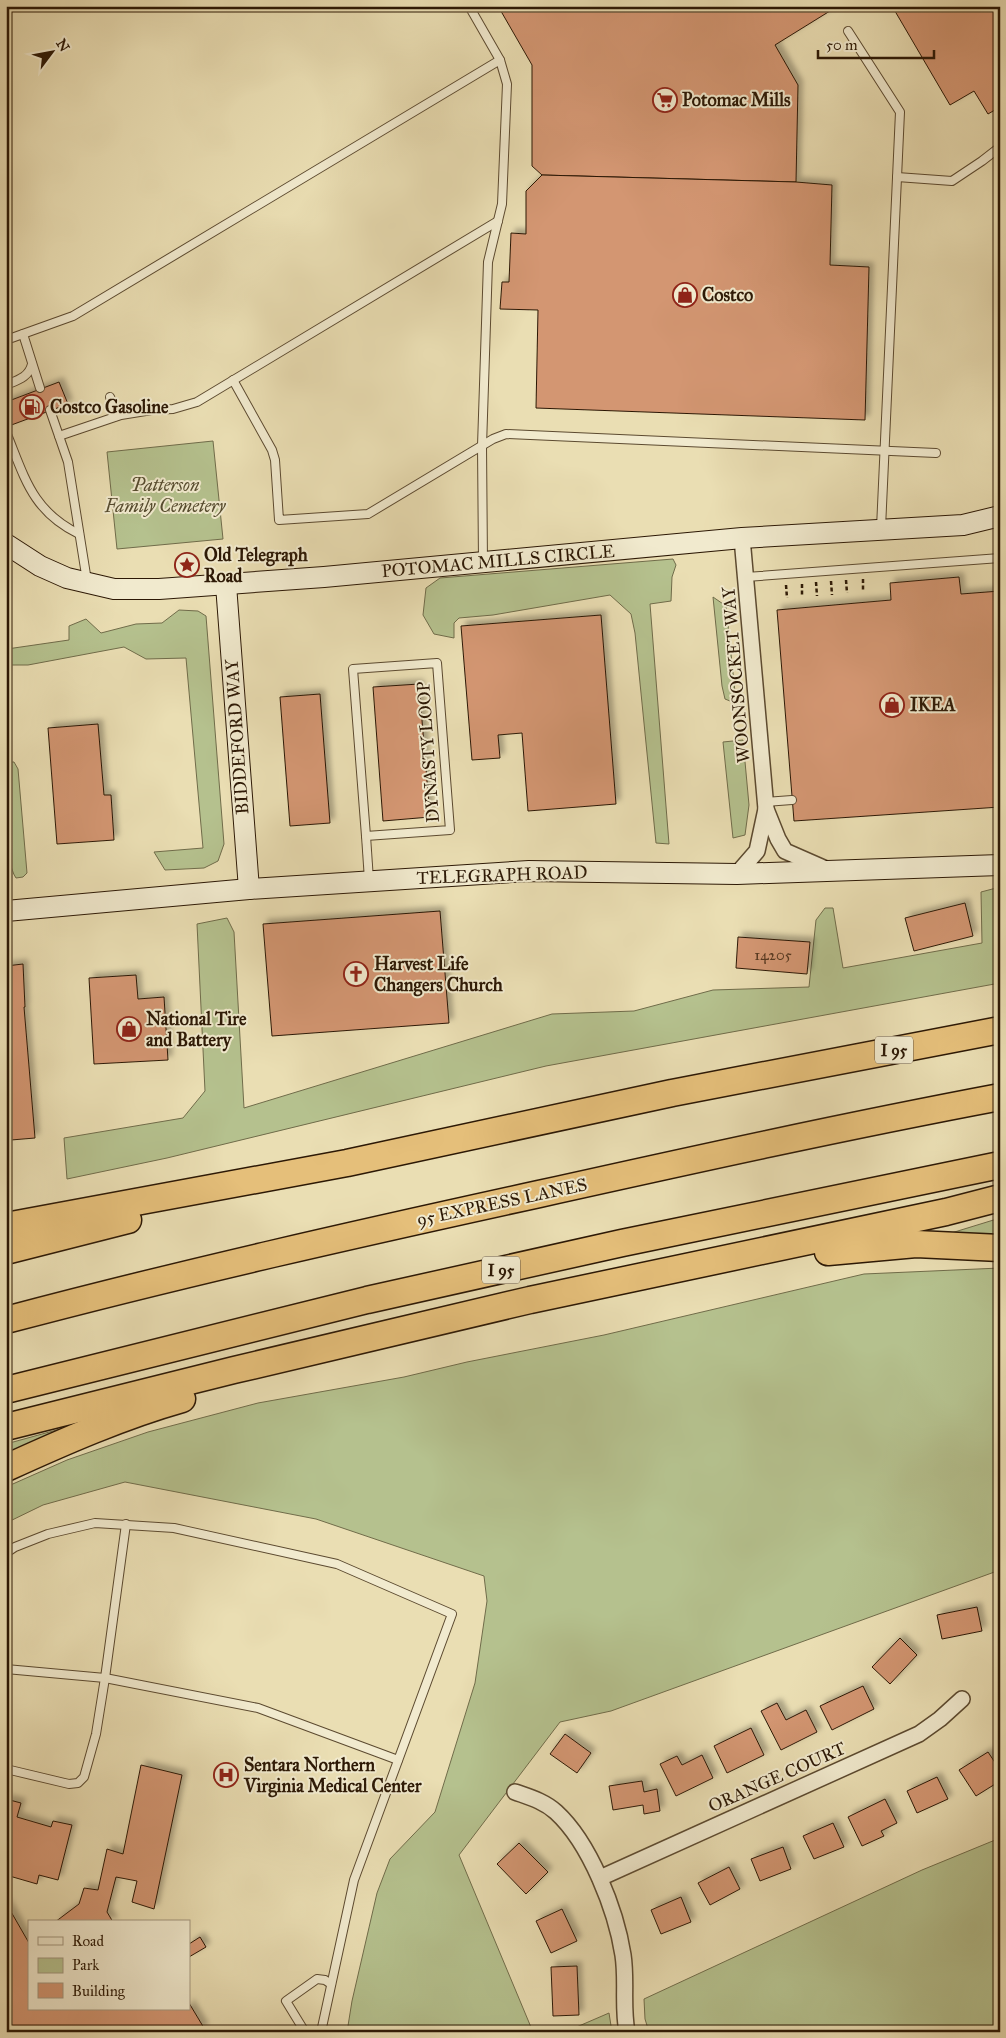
<svg xmlns="http://www.w3.org/2000/svg" width="1006" height="2038" viewBox="0 0 1006 2038" font-family="'IM FELL Great Primer',serif">
	<style>
		.green { fill: #b5c18e; stroke: #706c4a }
		.building { fill: #d39672; stroke: #2c1805; filter: url(#shadow) }
		.lines { fill: none; stroke-linecap: round; stroke-linejoin: round }
		.lane-casing { stroke: #5c4a30; stroke-width: 10 }
		.street-casing { stroke: #5c4a30; stroke-width: 18 }
		.secondary-casing { stroke: #2c1805; stroke-width: 22 }
		.highway-casing { stroke: #2c1805; stroke-width: 29 }
		.path { stroke: #2c1805; stroke-width: 2.5; stroke-dasharray: 4 2.5; stroke-linecap: butt }
		.lane { stroke: #f1eace; stroke-width: 8 }
		.street { stroke: #f1eace; stroke-width: 15 }
		.secondary { stroke: #f1eace; stroke-width: 20 }
		.highway { stroke: #e5bf7a; stroke-width: 26 }
		.labels { text-anchor: middle; stroke-width: 4; stroke-linejoin: round; paint-order: stroke }
		.number-label { font-size: 15px; fill: #563820 }
		.shield { fill: #f1eace; stroke: #675741; stroke-width: 1 }
		.shield-label { font-size: 16px; font-weight: bold; fill: #2c1805 }
		.poi-label { font-size: 18px; font-weight: bold; fill: #2c1805; stroke: #f1eace; text-anchor: start }
		.park-label { font-size: 18px; font-style: italic; fill: #554b2e; stroke: #f1eace }
		.street-label { font-size: 18px; fill: #2c1805; stroke: #f1eace }
	</style>
	<defs>
		<filter id="shadow"><feDropShadow dx="4.5" dy="-4.5" stdDeviation="2.5" flood-color="#0004"/></filter>
	</defs>
	<rect width="100%" height="100%" fill="#eadeb3"/>
	<filter id="stains"><feTurbulence type="fractalNoise" baseFrequency=".004" numOctaves="4"/><feColorMatrix values="0 0 0 0 .2 0 0 0 0 .09 0 0 0 0 .02 0 0 0 .5 -.17"/></filter>
	<radialGradient id="worn" r=".72"><stop offset=".6" stop-color="#630" stop-opacity="0"/><stop offset="1" stop-color="#630" stop-opacity=".3"/></radialGradient>
	<g class="green">
		<path d="M213 441 223 539 117 549 107 452Z"/>
		<path d="M673 559 676 565 672 577 671 601 650 604 669 844 656 843 635 633 631 614 610 595 493 615 459 618 454 623V638L434 634 423 615 426 588 440 578Z"/>
		<path d="M713 597 726 606 735 692 730 701 725 699 722 686Z"/>
		<path d="M179 610 198 611 206 616 224 844 218 861 204 868 165 870 154 852 203 848 186 658 146 659 124 647 28 665H6V644L7 649 69 640V626L86 619 101 633 136 624 162 623Z"/>
		<path d="M743 740 749 805 745 835 733 838 723 742Z"/>
		<path d="M6 762H14L18 769 27 873 23 877 16 878C3 860 6 787 6 762Z"/>
		<path d="M1000 887V983L546 1066 167 1158 67 1179 64 1138 183 1118 205 1091 197 924 227 918 234 932 244 1108 552 1014 634 1011 713 990 809 987 816 920 825 908H833L843 968 982 943 981 892Z"/>
		<path d="M1000 1218V1238L948 1234Z"/>
		<path d="M1000 1268V1570L611 1711 560 1722 459 1855 533 2032H347L352 2001 377 1893 390 1859 435 1812 475 1683 487 1601 484 1576 316 1519 125 1482 43 1505 6 1523V1487L67 1460 148 1432 258 1403 404 1377 467 1362 604 1335 864 1274Z"/>
		<path d="M71 1426 6 1459V1444Z"/>
		<path d="M1000 1838V2032H649L645 2019 644 1999 922 1870Z"/>
		<path d="M609 2013 612 2032H565Z"/>
	</g>
	<g class="building">
		<path d="M498 6H838L775 45 798 85 796 182 542 175 532 166V65Z"/>
		<path d="M892 6H1000V107L988 114 974 91 950 105Z"/>
		<path d="M542 175 796 182 832 185 830 265 869 267 865 420 536 408 538 310 500 309 502 282H509L511 233 526 234V191Z"/>
		<path d="M59 382 68 404 6 427V402Z"/>
		<path d="M959 577 961 594 1000 591V807L794 821 777 610 891 600 890 583Z"/>
		<path d="M601 615 616 804 528 811 522 733 498 735 500 758 472 760 461 626Z"/>
		<path d="M419 684 430 817 383 821 373 687Z"/>
		<path d="M320 694 330 823 290 826 280 697Z"/>
		<path d="M98 724 104 795H111L114 840 57 844 48 728Z"/>
		<path d="M965 903 973 936 914 951 905 918Z"/>
		<path d="M440 911 449 1023 272 1036 263 924Z"/>
		<path d="M738 937 810 942 807 974 736 968Z"/>
		<path d="M23 964 25 1007H24L35 1138 11 1140 6 1086V966Z"/>
		<path d="M136 975 138 999 164 997 168 1060 94 1064 89 978Z"/>
		<path d="M977 1607 982 1631 942 1639 937 1615Z"/>
		<path d="M900 1638 917 1655 890 1684 872 1667Z"/>
		<path d="M863 1686 874 1709 832 1730 820 1706Z"/>
		<path d="M777 1703 786 1720 806 1710 817 1732 781 1750 761 1711Z"/>
		<path d="M751 1728 764 1755 727 1773 714 1746Z"/>
		<path d="M565 1734 591 1753 577 1773 550 1754Z"/>
		<path d="M988 1752 1000 1770V1781L976 1796 959 1770Z"/>
		<path d="M702 1755 713 1778 676 1796 660 1764 677 1756 682 1765Z"/>
		<path d="M141 1765 182 1775 154 1909 132 1902 137 1881 116 1877 107 1912 113 1922H55L79 1904 84 1888 98 1890 107 1849 123 1854Z"/>
		<path d="M937 1777 948 1799 917 1813 907 1791Z"/>
		<path d="M642 1781 644 1792 657 1789 660 1811 644 1814 643 1805 613 1810 609 1786Z"/>
		<path d="M6 1799 21 1803 17 1817 51 1827 53 1821 72 1825 58 1880 39 1875 37 1884 6 1875Z"/>
		<path d="M885 1799 897 1823 881 1831 884 1836 862 1846 848 1817Z"/>
		<path d="M833 1823 844 1847 814 1859 803 1836Z"/>
		<path d="M519 1843 548 1872 526 1894 497 1864Z"/>
		<path d="M783 1847 791 1869 760 1881 751 1859Z"/>
		<path d="M729 1867 740 1889 710 1905 698 1883Z"/>
		<path d="M681 1897 691 1922 661 1934 651 1910Z"/>
		<path d="M6 1903 29 1943V2009H189V2003L204 2028 198 2032H6Z"/>
		<path d="M562 1909 577 1941 551 1953 536 1921Z"/>
		<path d="M200 1937 206 1947 189 1957V1944Z"/>
		<path d="M577 1966 579 2015 553 2016 551 1967Z"/>
	</g>
	<g class="lines">
		<defs>
			<g id="lane">
				<path d="M469 6 500 60 507 84 502 204 488 262 482 446 483 562"/>
				<path d="M848 31 900 112 881 528"/>
				<path d="M897 177 952 181 982 161 1000 147"/>
				<path d="M23 334 40 388"/>
				<path d="M6 340 73 316 500 60"/>
				<path d="M233 380 272 450 275 460 279 520 368 514 493 439 506 434 936 453"/>
				<path d="M6 385C18 380 29 377 32 364"/>
				<path d="M110 397 117 416"/>
				<path d="M50 410 68 462 87 581"/>
				<path d="M6 432C25 478 32 511 79 534"/>
				<path d="M59 436 121 415 152 410 173 409 197 402 498 221"/>
				<path d="M746 577 1000 558"/>
				<path d="M437 663 450 830 366 836 353 669Z"/>
				<path d="M765 802 792 800"/>
				<path d="M366 836 369 880"/>
				<path d="M6 1553 15 1547 48 1534 95 1523 174 1528 337 1564 452 1614 354 1880 321 2032"/>
				<path d="M6 1669 105 1678 258 1708 398 1760"/>
				<path d="M6 1769 69 1784 78 1783 84 1777 96 1734 105 1678 126 1524"/>
				<path d="M305 2032 286 2001 317 1979 325 1980 331 1984"/>
			</g>
			<g id="street">
				<path d="M742 538 766 809 778 839 785 851 826 869"/>
				<path d="M737 874 757 851 766 809"/>
				<path d="M515 1792C529 1797 544 1801 556 1812 590 1843 616 1910 623 1955 627 1981 622 2006 627 2032"/>
				<path d="M600 1878 919 1734 940 1719 962 1699"/>
			</g>
			<g id="secondary">
				<path d="M6 544 40 566 67 578 114 589H159L324 577 742 538 963 525 1000 516"/>
				<path d="M226 585 249 889"/>
				<path d="M6 911 249 889 529 871 737 874 1000 865"/>
			</g>
			<g id="highway">
				<path d="M6 1226 347 1163 672 1093 1000 1030"/>
				<path d="M6 1251 128 1220"/>
				<path d="M828 1252 916 1244 1000 1248"/>
				<path d="M6 1320C183 1273 361 1233 539 1194 692 1160 846 1126 1000 1097"/>
				<path d="M6 1390 367 1300 622 1243 1000 1165"/>
				<path d="M6 1427 234 1370 530 1300 946 1212 1000 1198"/>
				<path d="M6 1468C63 1442 122 1416 182 1399"/>
			</g>
		</defs>
		<use href="#lane" class="lane-casing"/>
		<use href="#street" class="street-casing"/>
		<use href="#secondary" class="secondary-casing"/>
		<use href="#highway" class="highway-casing"/>
		<g class="path">
			<path d="M863 579V592"/>
			<path d="M846 580 847 593"/>
			<path d="M831 581 832 595"/>
			<path d="M816 582 817 596"/>
			<path d="M802 584V597"/>
			<path d="M786 585 787 598"/>
		</g>
		<use href="#lane" class="lane"/>
		<use href="#street" class="street"/>
		<use href="#secondary" class="secondary"/>
		<use href="#highway" class="highway"/>
	</g>
	<defs>
		<symbol id="supermarket-ring" viewBox="-11 -11 22 22"><circle r="9.5" fill="#f1eace" stroke="#8f2418" stroke-width="1.5"/><path d="M-6-5.5h2.5l.6 2H6L4.5 2H-2.5L-4.4-4H-6ZM-1.5 3.2a1.3 1.3 0 1 0 .1 0ZM3 3.2a1.3 1.3 0 1 0 .1 0Z" fill="#8f2418"/></symbol>
		<symbol id="shop-ring" viewBox="-11 -11 22 22"><circle r="9.5" fill="#f1eace" stroke="#8f2418" stroke-width="1.5"/><path d="M-5-2.5h2.3a2.7 3.5 0 0 1 5.4 0H5L5.5 6h-11ZM-1.5-2.5h3a1.5 2.3 0 0 0-3 0Z" fill="#8f2418"/></symbol>
		<symbol id="fuel-ring" viewBox="-11 -11 22 22"><circle r="9.5" fill="#f1eace" stroke="#8f2418" stroke-width="1.5"/><path d="M-5.5-6h7V0h2V4h1.3V-2.5L3-4.5l.8-.8L6-3V5H2.5V1h-1V6h-7ZM-4.2-4.7v3.2H.2V-4.7Z" fill="#8f2418"/></symbol>
		<symbol id="sight-ring" viewBox="-11 -11 22 22"><circle r="9.5" fill="#f1eace" stroke="#8f2418" stroke-width="1.5"/><path d="M0-6L1.8-2.2L6-1.7L2.9 1.2L3.7 5.4L0 3.3L-3.7 5.4L-2.9 1.2L-6-1.7L-1.8-2.2Z" fill="#8f2418"/></symbol>
		<symbol id="church-ring" viewBox="-11 -11 22 22"><circle r="9.5" fill="#f1eace" stroke="#8f2418" stroke-width="1.5"/><path d="M-1.2-6h2.4v3.5h3.3v2.4h-3.3V6h-2.4V-.1h-3.3v-2.4h3.3Z" fill="#8f2418"/></symbol>
		<symbol id="hospital-ring" viewBox="-11 -11 22 22"><circle r="9.5" fill="#f1eace" stroke="#8f2418" stroke-width="1.5"/><path d="M-5-5h3v3.5h4V-5h3V5h-3V1.5h-4V5h-3Z" fill="#8f2418"/></symbol>
	</defs>
	<g fill-rule="evenodd">
		<use href="#supermarket-ring" x="651" y="86" width="28" height="28"/>
		<use href="#shop-ring" x="671" y="281" width="28" height="28"/>
		<use href="#fuel-ring" x="18" y="393" width="28" height="28"/>
		<use href="#sight-ring" x="173" y="551" width="28" height="28"/>
		<use href="#shop-ring" x="878" y="691" width="28" height="28"/>
		<use href="#church-ring" x="342" y="960" width="28" height="28"/>
		<use href="#shop-ring" x="115" y="1015" width="28" height="28"/>
		<use href="#hospital-ring" x="212" y="1761" width="28" height="28"/>
	</g>
	<g class="labels">
		<g class="number-label">
			<text x="773" y="960">14205</text>
		</g>
		<g class="shield">
			<rect x="875" y="1036.5" width="38" height="27" rx="4"/>
			<rect x="482" y="1256.5" width="38" height="27" rx="4"/>
		</g>
		<g class="shield-label">
			<text x="894" y="1056">I 95</text>
			<text x="501" y="1276">I 95</text>
		</g>
		<g class="poi-label">
			<text x="682" y="106">Potomac Mills</text>
			<text x="702" y="301">Costco</text>
			<text x="50" y="413">Costco Gasoline</text>
			<text x="204" y="561">Old Telegraph<tspan x="204" dy="21">Road</tspan></text>
			<text x="910" y="711">IKEA</text>
			<text x="374" y="970">Harvest Life<tspan x="374" dy="21">Changers Church</tspan></text>
			<text x="146" y="1025">National Tire<tspan x="146" dy="21">and Battery</tspan></text>
			<text x="244" y="1771">Sentara Northern<tspan x="244" dy="21">Virginia Medical Center</tspan></text>
		</g>
		<g class="park-label">
			<text x="165" y="491">Patterson<tspan x="165" dy="21">Family Cemetery</tspan></text>
		</g>
		<g class="street-label">
			<text transform="translate(498 561) rotate(-5)" y="6">POTOMAC MILLS CIRCLE</text>
			<text transform="translate(736 675) rotate(-95)" y="6">WOONSOCKET WAY</text>
			<text transform="translate(237 737) rotate(-94)" y="6">BIDDEFORD WAY</text>
			<text transform="translate(428 752) rotate(-94)" y="6">DYNASTY LOOP</text>
			<text transform="translate(502 875) rotate(-2)" y="6">TELEGRAPH ROAD</text>
			<text transform="translate(502 1202) rotate(-12)" y="6">95 EXPRESS LANES</text>
			<text transform="translate(777 1777) rotate(-24)" y="6">ORANGE COURT</text>
		</g>
	</g>
	<rect width="1006" height="2038" fill="none" stroke="#eadeb3" stroke-width="25"/>
	<rect x="8" y="8" width="991" height="2023" fill="none" stroke="#2c1805" stroke-width="2.5"/>
	<rect x="12" y="12" width="981" height="2013" fill="none" stroke="#2c1805"/>
	<rect x="28" y="1920" width="162" height="90" fill="#f1eace" stroke="#a2967e"/>
	<rect x="38" y="1937" width="25" height="8" fill="#f1eace" stroke="#a2967e"/>
	<text x="72" y="1946" font-size="15" fill="#2c1805">Road</text>
	<rect x="38" y="1958" width="25" height="15" fill="#b5c18e" stroke="#a2967e"/>
	<text x="72" y="1970" font-size="15" fill="#2c1805">Park</text>
	<rect x="38" y="1983" width="25" height="15" fill="#d39672" stroke="#a2967e"/>
	<text x="72" y="1996" font-size="15" fill="#2c1805">Building</text>
	<g transform="translate(52 52) rotate(58)" stroke="#f1eace" stroke-width="4" paint-order="stroke">
	<path d="M0-4L9 19L0 12L-9 19Z" fill="#2c1805"/>
	<text y="-8" font-size="14" font-weight="bold" text-anchor="middle" fill="#2c1805">N</text>
	</g>
	<path d="M818 50v8h116v-8" fill="none" stroke="#2c1805" stroke-width="2.5"/>
	<text x="826" y="50" font-size="15" fill="#2c1805" stroke="#f1eace" stroke-width="4" paint-order="stroke">50 m</text>
	<rect width="100%" height="100%" filter="url(#stains)"/>
	<rect width="100%" height="100%" fill="url(#worn)"/>
</svg>
